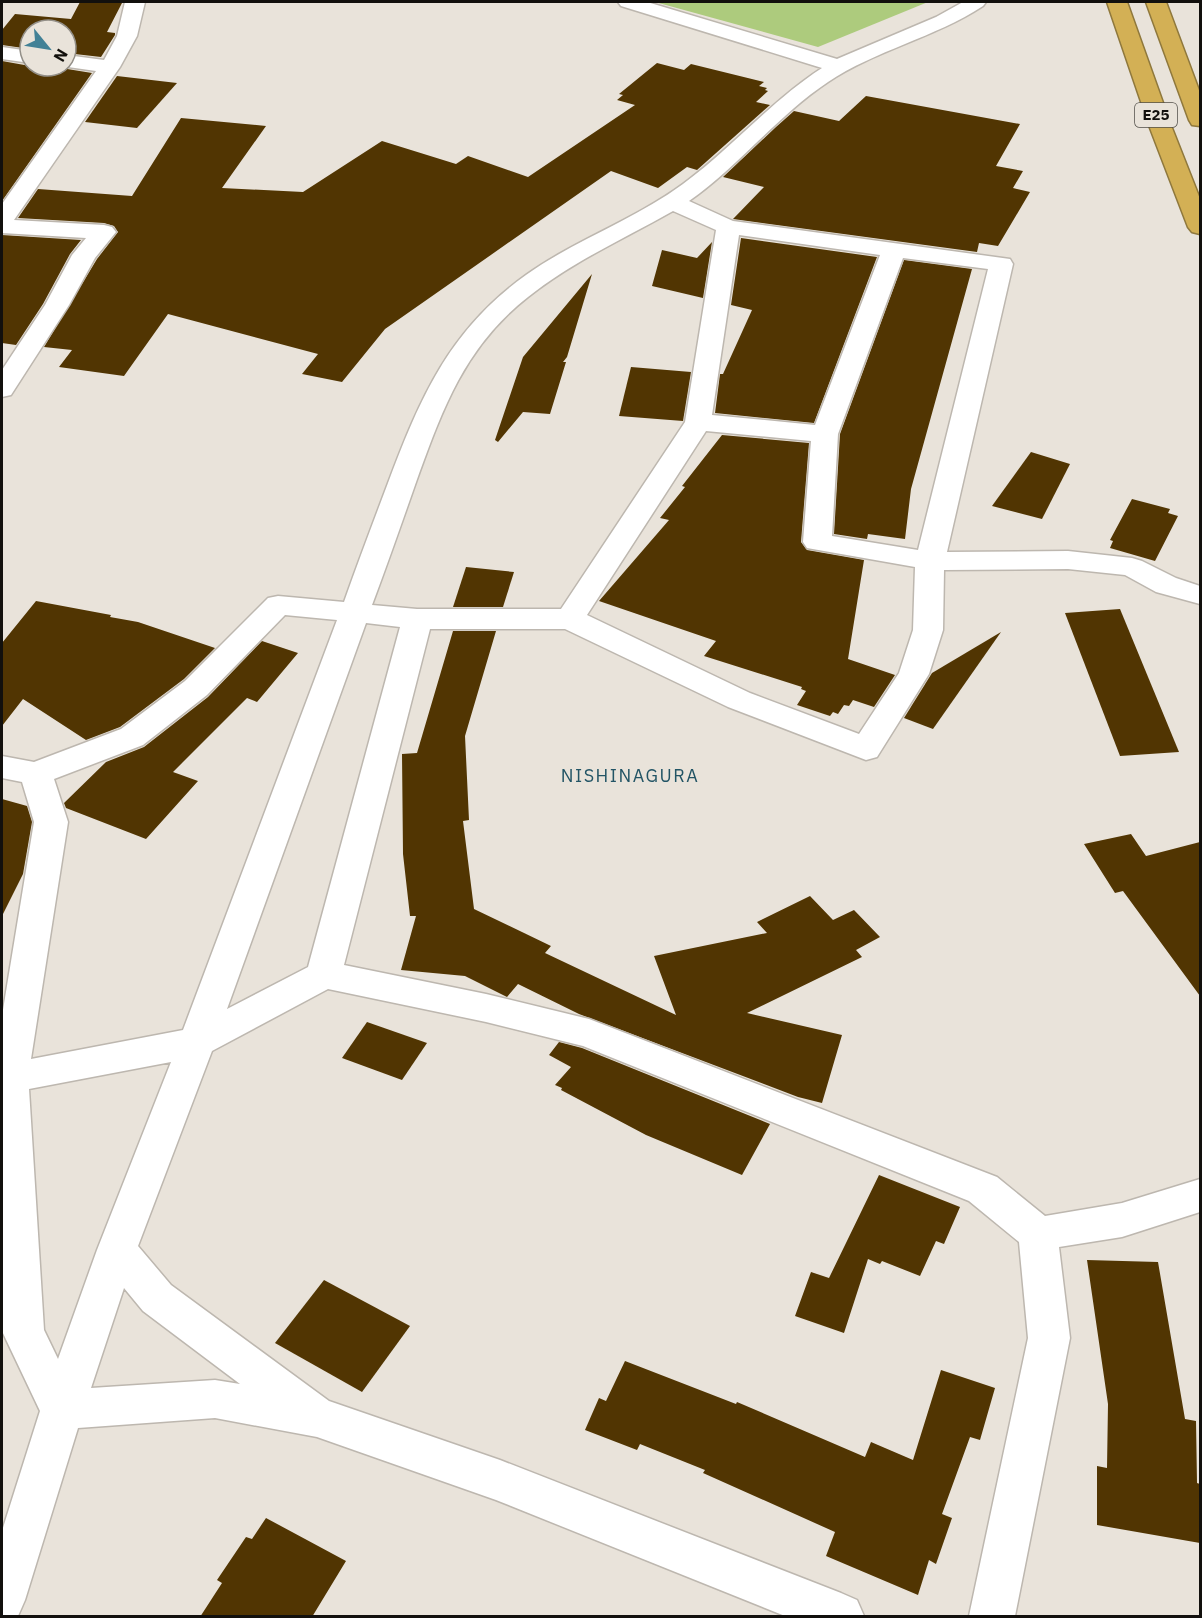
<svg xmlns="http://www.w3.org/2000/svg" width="1202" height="1618" viewBox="0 0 1202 1618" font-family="'IBM Plex Sans',sans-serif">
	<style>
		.green { fill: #adcb7d }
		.building { fill: #513502 }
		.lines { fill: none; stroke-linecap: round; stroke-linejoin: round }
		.minor-casing { stroke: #bdb7af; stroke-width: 3 }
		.highway-casing { stroke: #8f783c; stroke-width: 3 }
		.minor { fill: #fff; fill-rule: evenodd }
		.highway { fill: #d3b055; fill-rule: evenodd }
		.labels { text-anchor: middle; stroke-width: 6; stroke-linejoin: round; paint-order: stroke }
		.shield { fill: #e9e3da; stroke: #524f4a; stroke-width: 1.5 }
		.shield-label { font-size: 15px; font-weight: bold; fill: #12100d }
		.neighbourhood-label { font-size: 18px; letter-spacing: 1.5px; fill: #225465; stroke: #e9e3da }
	</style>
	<rect width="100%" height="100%" fill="#e9e3da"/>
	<path class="green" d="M655 2H928L818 47Z"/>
	<g class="building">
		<path d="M80 2 122 3 107 32 115 33V35L101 57 66 53V30H30V49L2 45V30L15 14 71 19Z"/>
		<path d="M2 61 30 66H59L61 68 92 73 2 201Z"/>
		<path d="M657 63 684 70 691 64 764 82 759 86 767 88 765 90 768 91 756 102 770 105 697 170 687 167 658 188 611 171 385 329 342 382 302 374 318 354 168 314 124 376 59 367 72 350 44 347 97 259 118 232 114 226 104 223 18 218 38 189 132 196 181 118 266 126 222 188 303 192 382 141 456 164 468 156 528 177 635 105 617 100 623 95 619 94Z"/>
		<path d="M117 76 177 83 137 128 85 122Z"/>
		<path d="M866 96 1020 124 996 166 1023 171 1013 188 1030 192 998 246 979 243 977 252 733 219 764 187 723 177 776 127 794 111 839 121Z"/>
		<path d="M2 235 81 240 70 254 43 304 16 345 2 343Z"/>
		<path d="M741 238 877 257 814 423 715 413 720 374H723L752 310 731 305Z"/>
		<path d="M712 242 703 298 652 286 662 250 697 258Z"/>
		<path d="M904 260 972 269 911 489 905 539 868 534 867 539 834 534 840 434Z"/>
		<path d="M592 274 567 357 563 362H566L550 414 523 412 498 442 495 440 523 357Z"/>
		<path d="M631 367 691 372 683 421 619 416Z"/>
		<path d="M722 435 809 443 801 542 807 550 864 560 848 659 895 675 874 707 853 700 849 706 844 705 838 714 833 712 830 716 797 705 806 691 801 689 802 687 704 656 716 641 599 601 669 520 660 518 685 487 682 486Z"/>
		<path d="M1031 452 1070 464 1042 519 992 506Z"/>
		<path d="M1132 499 1170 509 1168 513 1178 516 1155 561 1110 548 1113 541 1110 540Z"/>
		<path d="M466 567 514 572 503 607H453Z"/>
		<path d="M36 601 111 615 110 617 138 622 215 648 184 679 120 727 86 740 23 699 2 726V643Z"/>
		<path d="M1120 609 1179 752 1120 756 1065 613Z"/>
		<path d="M453 631H496L465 736 469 820 463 821 474 909 551 946 545 953 676 1015 654 956 767 933 757 922 810 896 833 920 854 910 880 937 856 950 862 957 747 1013 842 1035 822 1103 798 1097 579 1014 518 984 507 997 465 976 401 970 416 916H410L403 854 402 754 417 753Z"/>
		<path d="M1001 632 933 729 904 718 932 673Z"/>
		<path d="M262 641 298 653 257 702 247 698 173 772 198 781 146 839 66 808 64 803 106 762 144 747 208 697Z"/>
		<path d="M2 799 27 806 32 822 23 874 2 916Z"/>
		<path d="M1131 834 1146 856 1200 842V996L1123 891 1115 893 1084 844Z"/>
		<path d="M367 1022 427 1043 402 1080 342 1058Z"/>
		<path d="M559 1042 582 1048 770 1124 742 1175 646 1135 561 1090 562 1088 555 1085 571 1067 549 1055Z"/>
		<path d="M879 1175 960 1207 944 1244 936 1241 920 1276 882 1261 880 1264 868 1259 844 1333 795 1316 811 1272 829 1278Z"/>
		<path d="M1087 1260 1158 1262 1185 1419 1196 1421 1197 1483 1200 1484V1543L1097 1525V1466L1107 1468 1108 1404Z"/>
		<path d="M324 1280 410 1326 362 1392 275 1343Z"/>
		<path d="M625 1361 736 1404 737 1402 865 1457 871 1442 913 1460 941 1370 995 1388 980 1440 970 1437 942 1514 952 1518 936 1564 929 1560 918 1595 826 1556 835 1532 703 1473 705 1470 640 1444 637 1450 585 1430 599 1398 606 1401Z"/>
		<path d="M266 1518 346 1561 312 1617H200L222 1583 217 1580 246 1537 252 1539Z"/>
	</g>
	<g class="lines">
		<defs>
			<g id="minor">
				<path d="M125 2H145L137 36 120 67 14 220 104 225 112 227 116 232 95 258 69 305 11 395 2 397V370L45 305 72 255 86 238 2 233V204L96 71 61 66H66V55L104 60 117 36Z"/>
				<path d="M618 2H647L837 59 936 17 963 2H986L983 6C934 38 876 50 828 82 777 116 739 166 689 201L733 221 1010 259 1013 264 947 552 1068 551 1132 558 1142 561 1176 578 1200 586V604L1156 592 1125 575 1068 569 944 570 943 630 929 674 877 757 866 760 728 707 565 629H430L344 965 486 994 589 1019 997 1177 1045 1216 1122 1203 1200 1179V1212L1122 1237 1059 1247 1070 1338 1015 1616H969L1028 1338 1019 1242 969 1201 583 1046 486 1022 328 989 212 1051 138 1246 171 1285 329 1401 500 1460 841 1593 857 1600 864 1616H785L496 1500 317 1437 215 1418 78 1428 25 1600 18 1616H2V1531L40 1411 2 1331V1016L34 822 22 782 2 778V756L34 762 121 729 185 681 268 598 278 596 344 602C358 562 373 523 388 483 420 398 449 330 526 275 575 240 634 220 683 184 732 148 771 101 822 68L621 6ZM673 211 716 230 685 422 561 609H417L372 605C387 565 401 525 415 485 442 410 464 347 528 297 573 261 624 239 673 211ZM739 235 880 255 815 425 712 415ZM903 258 988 269 918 550 832 536 838 434ZM706 431 811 441 803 542 807 548 915 567 913 630 899 673 859 734 750 693 587 615ZM285 615 337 620 183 1030 31 1059 68 822 54 779 143 745 207 695ZM366 623 400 627 308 967 227 1009ZM171 1062 97 1250 58 1359 44 1330 29 1089ZM124 1288 143 1311 240 1384 215 1380 91 1388Z"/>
				<path d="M2 47 30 51V63L2 59Z"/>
			</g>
			<g id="highway">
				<path d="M1107 2H1127L1172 128 1200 199V234L1192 232 1188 227 1150 128Z"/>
				<path d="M1146 2H1166L1200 93V126L1192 125 1189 120Z"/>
			</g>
		</defs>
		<use href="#minor" class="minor-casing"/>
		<use href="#highway" class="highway-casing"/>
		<use href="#minor" class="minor"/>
		<use href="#highway" class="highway"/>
	</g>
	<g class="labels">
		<rect class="shield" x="1135" y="103" width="42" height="24" rx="4.5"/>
		<g class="shield-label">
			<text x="1156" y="120">E25</text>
		</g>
		<g class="neighbourhood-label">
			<text x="630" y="782">NISHINAGURA</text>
		</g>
	</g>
	<rect width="1202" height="1618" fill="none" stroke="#12100d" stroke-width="6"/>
	<g transform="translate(48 48) rotate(120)"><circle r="28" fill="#e9e3da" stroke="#938f88" stroke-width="1.5"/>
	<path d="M0-4.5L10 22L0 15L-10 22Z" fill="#428196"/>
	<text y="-9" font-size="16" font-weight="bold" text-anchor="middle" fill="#12100d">N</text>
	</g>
</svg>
